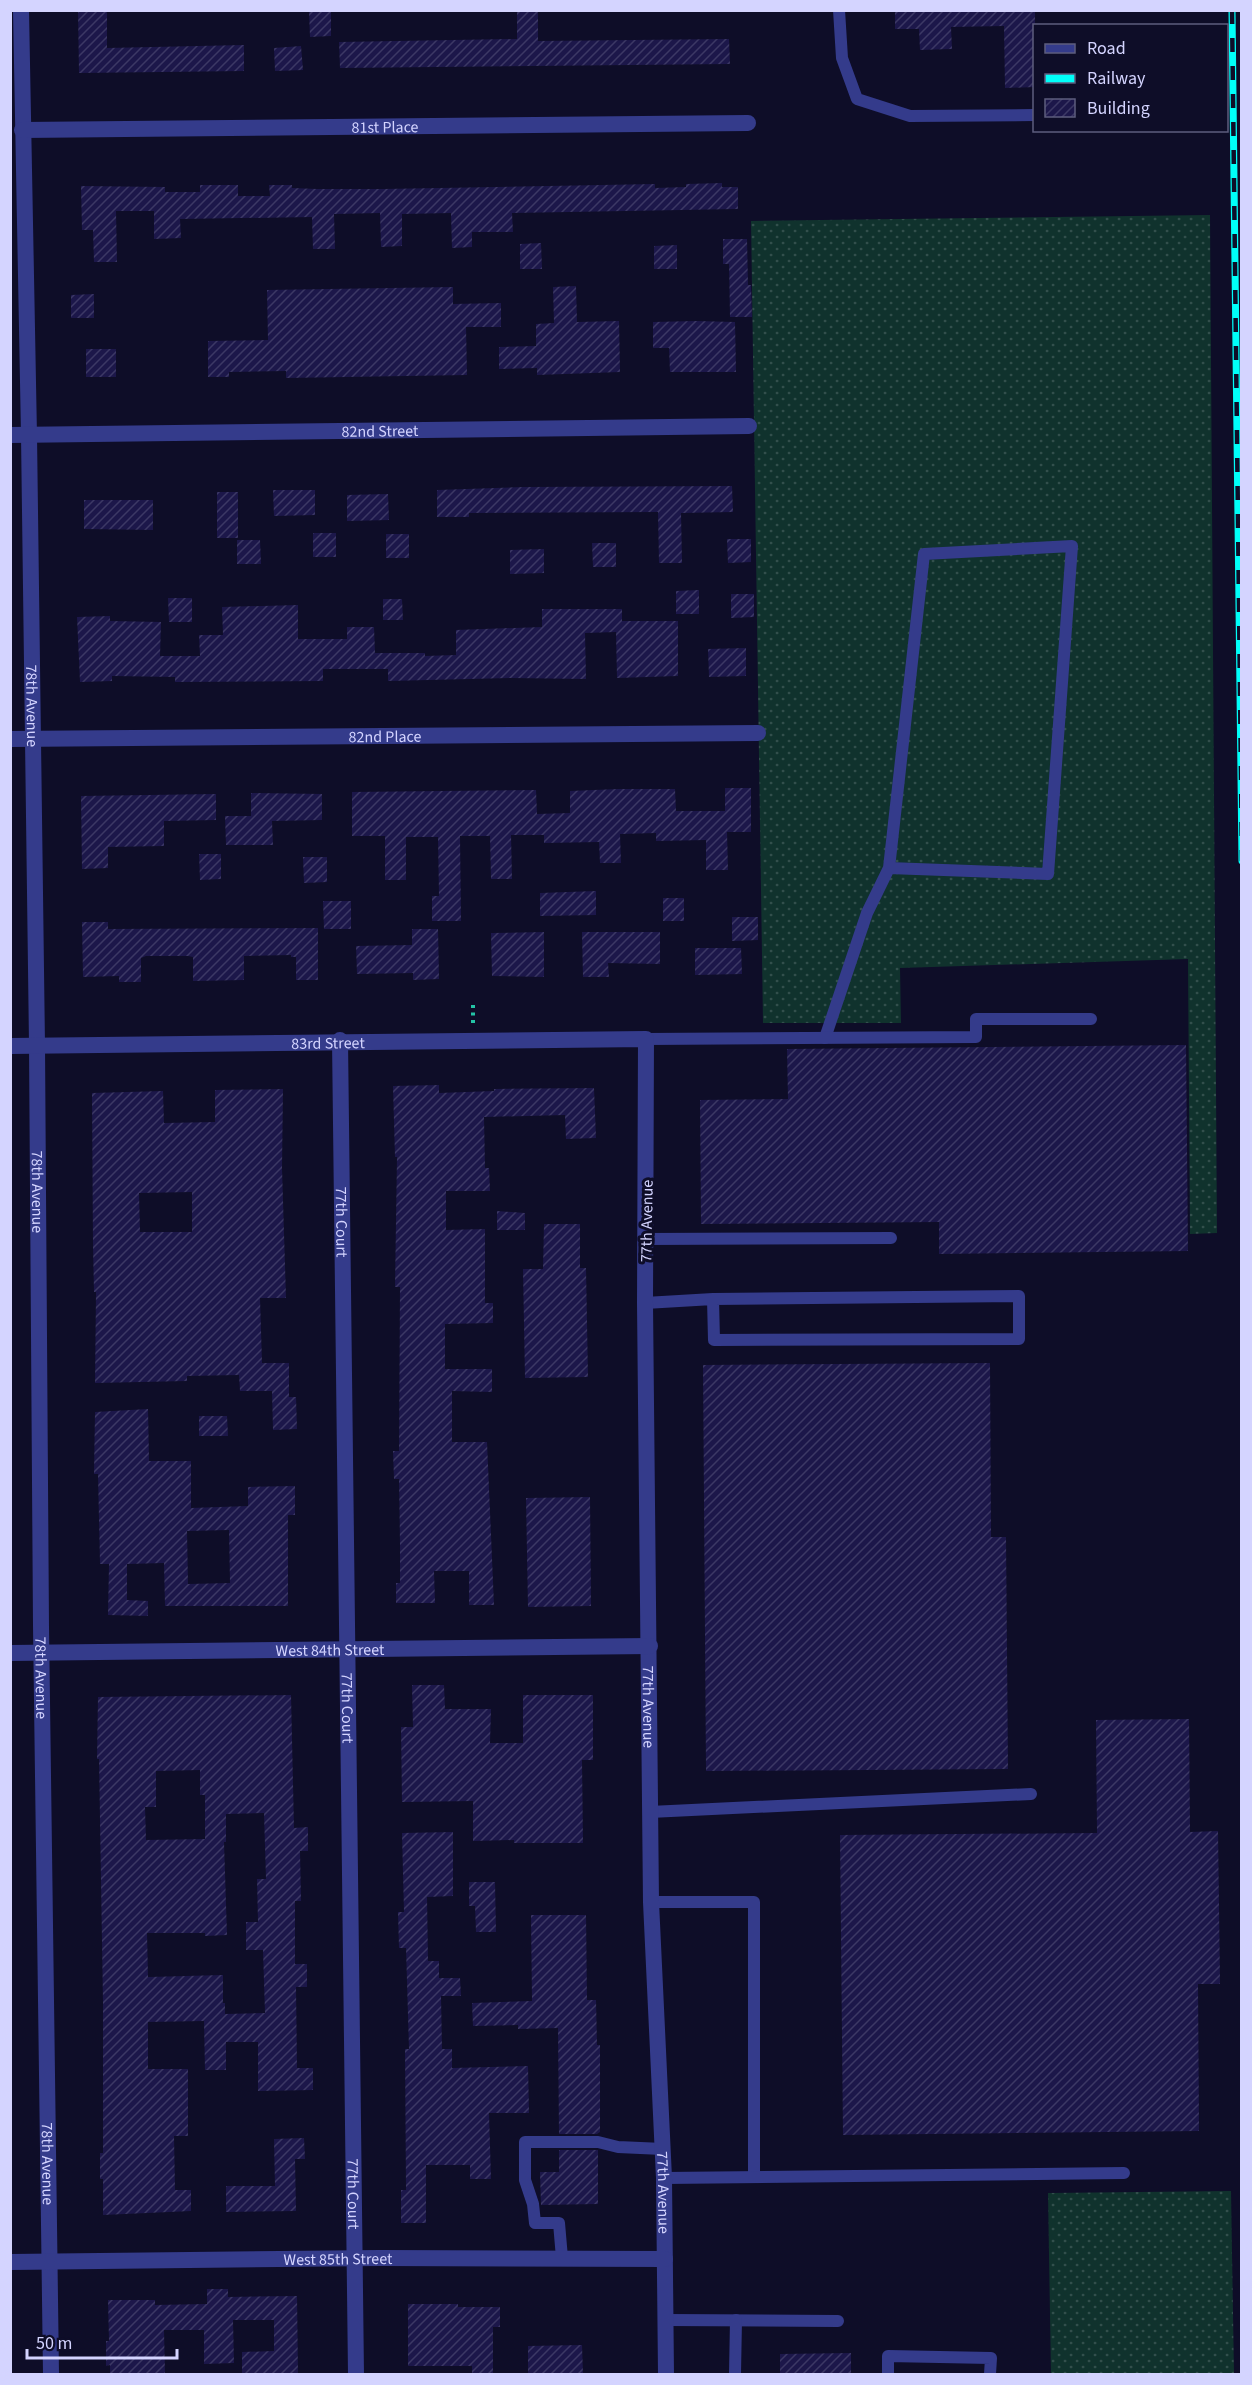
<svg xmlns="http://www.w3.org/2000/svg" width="1252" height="2385" viewBox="0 0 1252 2385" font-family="'Source Sans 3',sans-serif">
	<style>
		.grass { fill: url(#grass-dots) }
		.building { fill: url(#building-hatch); fill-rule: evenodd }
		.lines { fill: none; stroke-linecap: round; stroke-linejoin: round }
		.path { stroke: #24c3a6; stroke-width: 4; stroke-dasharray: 3 4.5; stroke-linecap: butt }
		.service { stroke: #343b8b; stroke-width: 12 }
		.minor { stroke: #343b8b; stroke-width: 16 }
		.rail-casing { stroke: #00fff9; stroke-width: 7 }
		.rail { stroke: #0e0d28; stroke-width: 4.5; stroke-dasharray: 14; stroke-linecap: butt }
		.labels { text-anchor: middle; stroke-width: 6; stroke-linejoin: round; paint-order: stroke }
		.street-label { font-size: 16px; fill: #d4d4ff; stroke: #0e0d28 }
	</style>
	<defs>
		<pattern id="grass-dots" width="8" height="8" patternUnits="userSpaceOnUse" patternTransform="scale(1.5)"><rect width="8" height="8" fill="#10322d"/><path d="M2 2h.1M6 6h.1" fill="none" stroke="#324f4c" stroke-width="1.8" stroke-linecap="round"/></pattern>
		<pattern id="building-hatch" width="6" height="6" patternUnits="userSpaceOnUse" patternTransform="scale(1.5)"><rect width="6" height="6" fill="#1c174a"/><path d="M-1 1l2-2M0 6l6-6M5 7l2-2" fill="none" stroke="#3c3865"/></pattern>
	</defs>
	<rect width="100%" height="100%" fill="#0e0d28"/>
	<g class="grass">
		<path d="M1210 215 1217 1233 1190 1234 1188 959 900 968 901 1023H763L751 221Z"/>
		<path d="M1231 2191 1234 2374H1051L1048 2193Z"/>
	</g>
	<g class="building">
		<path d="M78 10H107V48L244 45V71L79 73Z"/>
		<path d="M517 10H538V41L729 39 730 64 340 68 339 42 517 39Z"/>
		<path d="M895 10H1035V87L1005 88 1004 26 951 27 952 49 920 50 919 29H895Z"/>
		<path d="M309 11H331V36L310 37Z"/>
		<path d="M301 46 303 70 275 71 274 48Z"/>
		<path d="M722 183V187H738V209L512 213 513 232H472V247L452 248 451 213 402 214V246L381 247 380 213 334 214 335 249H313L312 217 180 219 181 238 154 239V211H116L117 262H94L93 230H82L81 186 165 187V192H200V185H238V196H270L269 185H292V188L317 189H383L655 184V188L686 187V184Z"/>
		<path d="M723 239H747L748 285H751L752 317H730L729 264H723Z"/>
		<path d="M541 243 542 269H520V244Z"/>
		<path d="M677 245V269H654V246Z"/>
		<path d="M576 286 577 322 619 321 620 372 537 375V368L499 369V347L536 346V324L554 323 553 287Z"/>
		<path d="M453 287V304L501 303V327H466L467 375 286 378V371L229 372V377H208V341L268 340 267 290Z"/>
		<path d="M94 294V318H71V295Z"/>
		<path d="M696 321 735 322 736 372H670L669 348H653V322Z"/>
		<rect x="86" y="349" width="30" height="28"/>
		<path d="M732 486 733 512 681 513 682 563H659L658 512 469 513V517H437V490L524 487Z"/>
		<path d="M273 490H315V515L274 516Z"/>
		<rect x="217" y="492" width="21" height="46"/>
		<path d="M388 494 389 520 347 521V495Z"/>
		<path d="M84 500H153V530L84 529Z"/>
		<rect x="313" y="533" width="23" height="24"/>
		<rect x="386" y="534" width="23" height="24"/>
		<path d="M727 539H751V562L728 563Z"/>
		<path d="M237 540H260L261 564H237Z"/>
		<path d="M592 543H616V567H593Z"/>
		<path d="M544 549V573L510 574V550Z"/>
		<path d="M699 590V614H676V591Z"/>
		<path d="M731 594H754V617L731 618Z"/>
		<path d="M168 598H192V622H169Z"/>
		<path d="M383 599H402L403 620H383Z"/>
		<path d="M298 605V639H347V627H374L375 653H425V656L456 655V630L542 627V609H622V621H678V676L617 678 616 632 585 633 586 679 512 678 388 681V669H323V681L175 682V677L112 676V681L80 682 77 617 110 616V621L161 622 160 656H200L199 635H223L222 607Z"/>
		<path d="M746 648V676L709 677 708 649Z"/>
		<path d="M725 788H751V832H727L728 870H706V840L656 841V833L620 834 621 863H600L599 842 544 843V835H511L512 879H491L490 836H460L461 921H432V896H439L438 837H406V880H385V836H352V792L536 790 537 814 570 813V791L618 789H675L676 811H725Z"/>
		<path d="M251 793 322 794V820L272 821 273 845H226L225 816H251Z"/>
		<path d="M216 794V820L164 821V846L108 847V868L82 869 81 796Z"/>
		<path d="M199 854H221V879L200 880Z"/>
		<path d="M303 857H327V882L304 883Z"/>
		<path d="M596 891V915L540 916V893Z"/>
		<rect x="663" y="898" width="21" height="23"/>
		<path d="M323 901H351V929H324Z"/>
		<path d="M732 917H758V940L732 941Z"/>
		<path d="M82 922H108V929L318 928V980H296V957H291V955L244 956V980L193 981V957L188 956H146L141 958V982H119V976L83 977Z"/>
		<path d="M412 929H438L439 979 413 980V973L357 974 356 946 412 945Z"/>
		<path d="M544 932V977L492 976 491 933Z"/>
		<path d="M582 932H660V964L608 963 609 977H583Z"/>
		<path d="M695 948H741L742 974 695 975Z"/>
		<path d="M1186 1045 1188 1251 939 1254V1222L701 1224 700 1100 788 1099 787 1049Z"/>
		<path d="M439 1085V1093L494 1091V1089L594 1088 596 1138 566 1139 565 1115 484 1117 485 1168H489L490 1191H446V1230L485 1229V1303H493V1323L445 1324V1369H492V1392L452 1391V1442H487L494 1605H469V1571H434L435 1603H396V1583H400V1544L399 1479H394L393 1451H399L400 1287H395L397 1157H395L393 1086Z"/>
		<path d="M283 1089 282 1168 286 1298H260L262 1363H289V1397H296L297 1429 273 1430 272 1391H240L239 1375 187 1376V1381L95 1383 96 1292H94L93 1245 92 1093 163 1091 164 1123 215 1122V1090ZM192 1192V1232H140L139 1193Z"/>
		<path d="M497 1211 525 1213V1230H497Z"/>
		<path d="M544 1224H580V1268H586L588 1377 525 1378 523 1269H543Z"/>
		<path d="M990 1363 991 1537H1006L1008 1769 706 1771 703 1365Z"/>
		<path d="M148 1409 149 1461H191V1508L248 1506V1487L295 1486V1515H288V1606H165L164 1563 127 1564V1600L148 1601V1616L108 1615 109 1564H100L98 1474H94L95 1412ZM229 1530 230 1583 188 1584 187 1531Z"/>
		<path d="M199 1416H227L228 1436H199Z"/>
		<path d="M590 1497 591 1606 528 1607 526 1498Z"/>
		<path d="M412 1685H444L445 1709H491L490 1743H523V1695H593V1760H582L583 1843H514V1840L473 1841V1801L402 1802 401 1727H413Z"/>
		<path d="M291 1695 294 1828 308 1827V1851H300L301 1901H295V1964H307V1987H296L297 2068H313V2090L258 2091V2042H226V2070H205L204 2021 148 2022V2069H188V2136H174L175 2190H191V2211L103 2215V2179H100V2153H103V2002L99 1759H97L98 1697ZM200 1770V1795H205V1839L146 1840 145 1807H156V1771ZM264 1813 266 1879H257L258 1922H246V1950H263L265 2013 225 2014V2003H223V1975L148 1977 147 1933H205V1936L227 1935 224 1842H226V1814Z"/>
		<path d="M1189 1719 1190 1832 1218 1831 1220 1984H1198L1199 2131 843 2135 840 1835 1097 1833 1096 1720Z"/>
		<path d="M453 1832V1896L427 1897 428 1961H439V1978H460L461 1996H441L442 2049H452V2068L528 2066 529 2113H489L491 2179H470V2165H426V2223H401V2190H406L405 2049H409L406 1948H399L398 1912H404L402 1833Z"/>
		<path d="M469 1882H495L496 1932H476L475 1906H469Z"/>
		<path d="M531 1915H586L587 2000H596L597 2045H600V2132L597 2134H559L558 2028 518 2029V2025L473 2026 472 2003 532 2001Z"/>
		<path d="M304 2138 305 2159H295L296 2211 226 2212V2186H275L274 2139Z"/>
		<path d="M559 2150H598V2204L541 2205 540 2172H559Z"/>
		<path d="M207 2289H228V2297L297 2296 298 2374H242V2352L274 2351V2320H233L234 2363 204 2364V2330H164L165 2374H110V2365L106 2366V2341H109L108 2300H155V2305L207 2304Z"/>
		<path d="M408 2304H458V2307H500V2327H493V2374H472V2366H408Z"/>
		<path d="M582 2345 583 2374H528V2346Z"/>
		<path d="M851 2353V2374H780V2354Z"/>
	</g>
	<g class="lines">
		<path class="path" d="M473 1005V1025"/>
		<g class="service">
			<path d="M839 10 842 58 857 99 910 116 1034 115"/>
			<path d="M825 1038 867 913 889 868 924 554 1072 546 1048 874 889 868"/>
			<path d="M646 1039 976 1037V1019H1091"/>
			<path d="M646 1239 891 1238"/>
			<path d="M645 1303 713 1299 1019 1296V1339L714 1340 713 1299"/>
			<path d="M650 1812 1031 1794"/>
			<path d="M651 1902H754V2177"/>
			<path d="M664 2178 1124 2173"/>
			<path d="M562 2258 559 2223H535L533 2204 525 2180V2142H598L618 2147 663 2149"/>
			<path d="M666 2320 838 2321"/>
			<path d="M735 2374 736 2320"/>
			<path d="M888 2374V2356L991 2358 990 2374"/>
		</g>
		<g class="minor">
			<path id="s1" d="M21 10 29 435 37 1045 41 1626 51 2374"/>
			<path id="s2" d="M22 130 748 123"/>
			<path id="s3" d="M10 435 749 426"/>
			<path id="s4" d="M10 739 758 733"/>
			<path id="s5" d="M340 1040 356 2374"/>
			<path id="s6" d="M10 1046 646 1039 645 1303 651 1902 664 2178 666 2374"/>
			<path id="s7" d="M10 1653 650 1646"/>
			<path id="s8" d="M10 2262 380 2258 665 2259"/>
		</g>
		<defs>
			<path id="rail" d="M1232 10 1242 861"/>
		</defs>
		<use href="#rail" class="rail-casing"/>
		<use href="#rail" class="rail"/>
	</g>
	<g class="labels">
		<g class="street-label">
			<text dy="6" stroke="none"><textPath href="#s2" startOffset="363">81st Place</textPath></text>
			<text dy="6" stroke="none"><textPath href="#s3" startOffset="370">82nd Street</textPath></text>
			<text dy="6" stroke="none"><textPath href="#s1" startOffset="696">78th Avenue</textPath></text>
			<text dy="6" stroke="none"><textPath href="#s4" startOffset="375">82nd Place</textPath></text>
			<text dy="6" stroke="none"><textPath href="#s6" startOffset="318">83rd Street</textPath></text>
			<text dy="6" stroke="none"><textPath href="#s1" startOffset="1182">78th Avenue</textPath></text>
			<text transform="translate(646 1221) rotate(-89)" y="6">77th Avenue</text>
			<text dy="6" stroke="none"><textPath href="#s5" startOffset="182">77th Court</textPath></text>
			<text dy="6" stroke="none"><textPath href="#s7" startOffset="320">West 84th Street</textPath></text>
			<text dy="6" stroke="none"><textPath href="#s1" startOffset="1668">78th Avenue</textPath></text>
			<text dy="6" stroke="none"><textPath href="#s5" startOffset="668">77th Court</textPath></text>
			<text dy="6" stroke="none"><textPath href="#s6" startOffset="1304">77th Avenue</textPath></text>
			<text dy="6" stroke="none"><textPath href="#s1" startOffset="2154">78th Avenue</textPath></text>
			<text dy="6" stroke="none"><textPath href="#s6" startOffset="1790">77th Avenue</textPath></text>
			<text dy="6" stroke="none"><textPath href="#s5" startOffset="1154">77th Court</textPath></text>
			<text dy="6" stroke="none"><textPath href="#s8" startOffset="328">West 85th Street</textPath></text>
		</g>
	</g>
	<rect width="1252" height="2385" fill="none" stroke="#d4d4ff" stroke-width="24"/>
	<rect x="1033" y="24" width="195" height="108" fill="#0e0d28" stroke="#5d5d7e" stroke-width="1.5"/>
	<rect x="1045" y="44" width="30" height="9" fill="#343b8b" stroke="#5d5d7e" stroke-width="1.5"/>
	<text x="1087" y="54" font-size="18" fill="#d4d4ff">Road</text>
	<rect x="1045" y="74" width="30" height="9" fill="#00fff9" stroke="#5d5d7e" stroke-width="1.5"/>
	<text x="1087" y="84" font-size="18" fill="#d4d4ff">Railway</text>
	<rect x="1045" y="99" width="30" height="18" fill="url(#building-hatch)" stroke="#5d5d7e" stroke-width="1.5"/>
	<text x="1087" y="114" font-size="18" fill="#d4d4ff">Building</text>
	<path d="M27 2349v9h150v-9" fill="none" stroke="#d4d4ff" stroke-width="3"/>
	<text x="36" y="2349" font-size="18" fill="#d4d4ff" stroke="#0e0d28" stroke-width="4.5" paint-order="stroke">50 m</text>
</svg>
